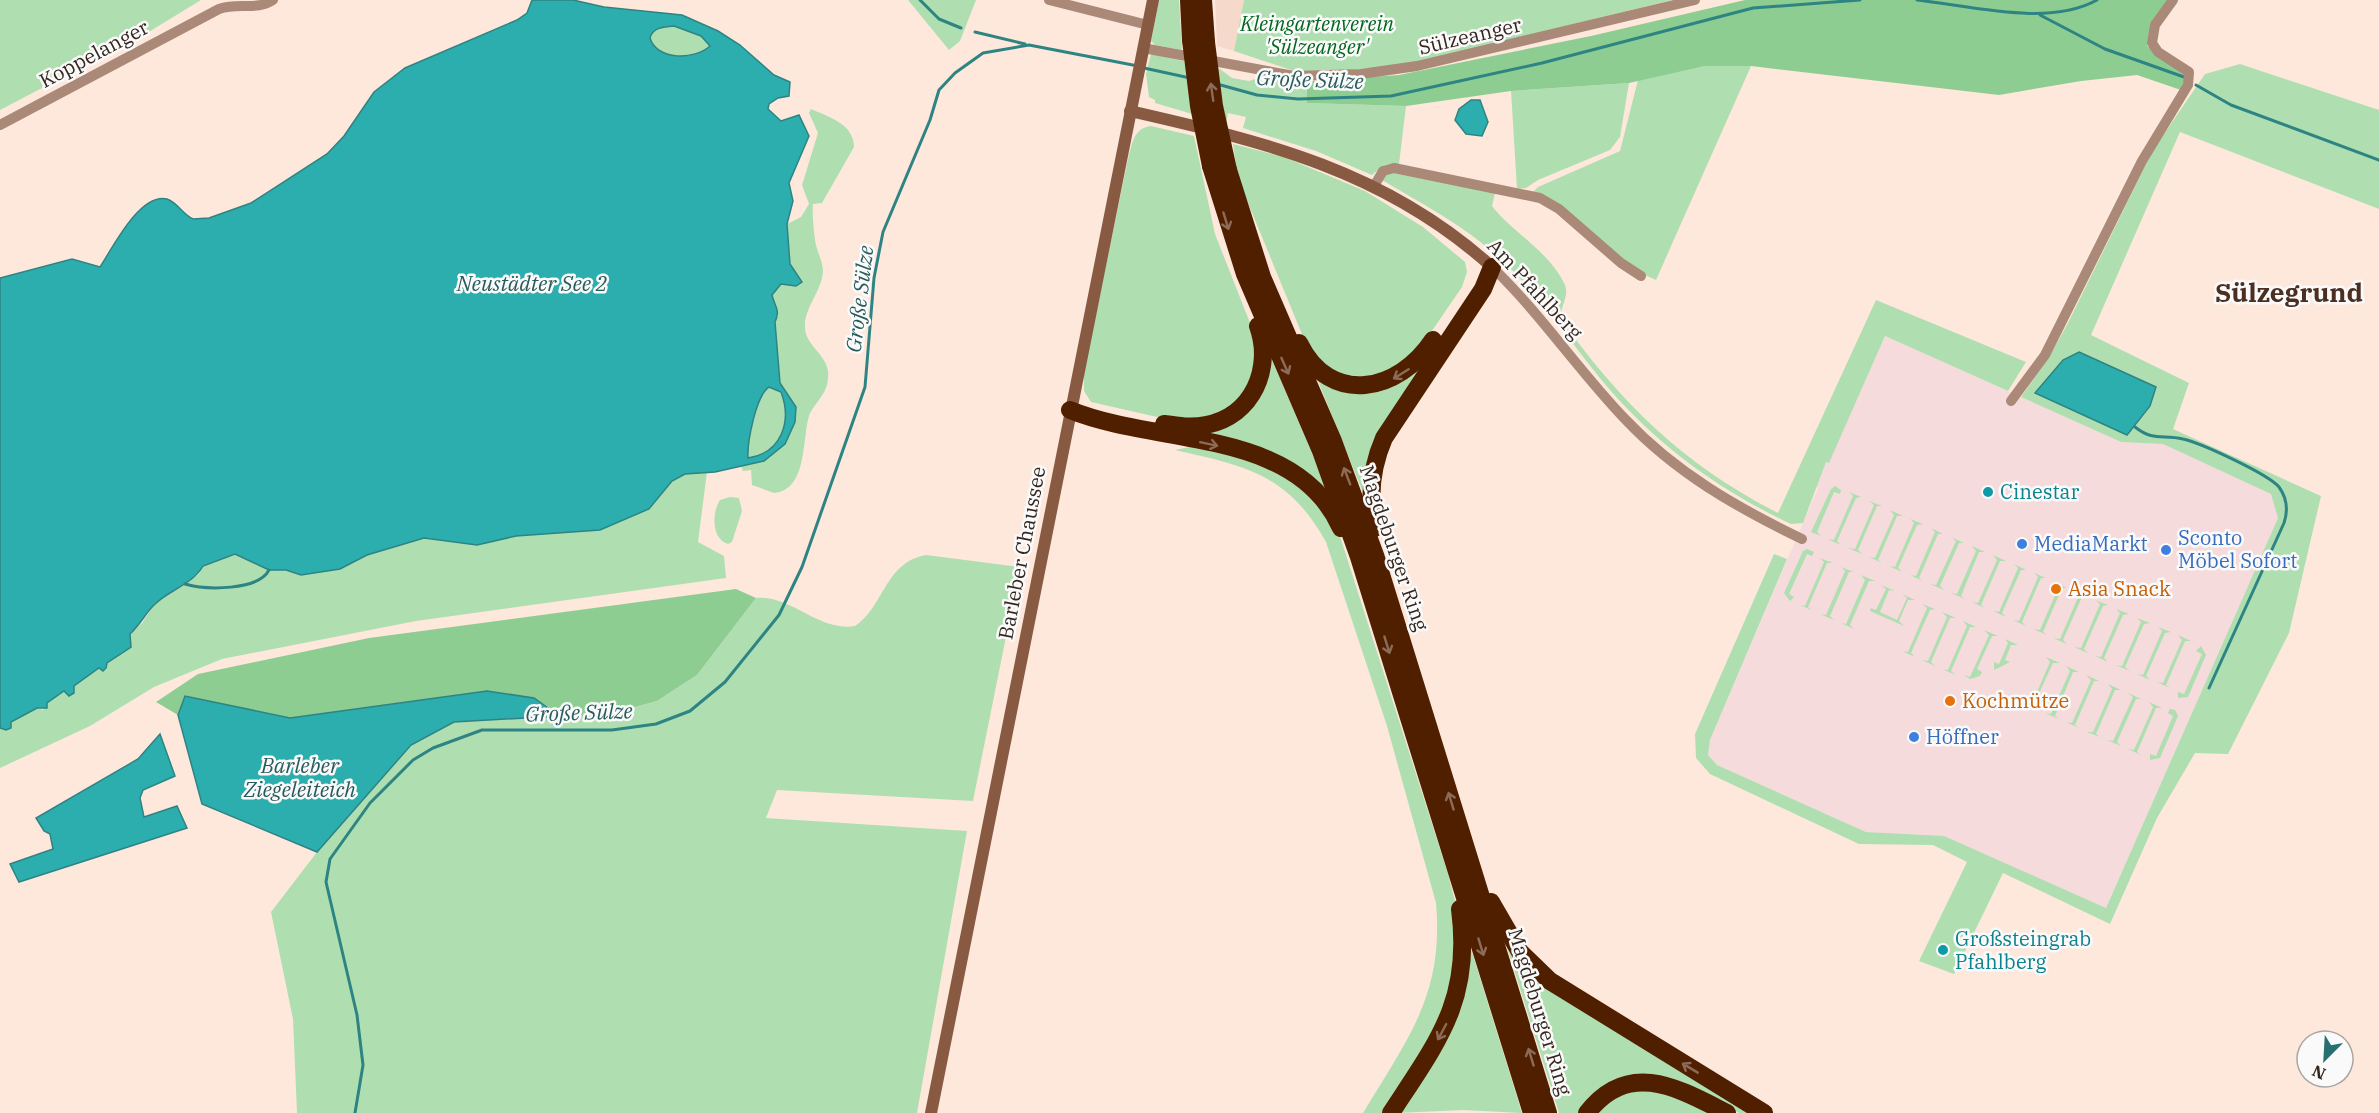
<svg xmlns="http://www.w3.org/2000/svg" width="2379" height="1113" viewBox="0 0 2379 1113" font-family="'IBM Plex Serif',serif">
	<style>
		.commercial { fill: #f6dbdd }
		.built { fill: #f5dacc }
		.green { fill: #afdfb1 }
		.forest { fill: #8dcd91 }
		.water { fill: #2cadae; stroke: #2e8483; stroke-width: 1.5; fill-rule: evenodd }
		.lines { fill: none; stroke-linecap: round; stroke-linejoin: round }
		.stream { stroke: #2e8483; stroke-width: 3 }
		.street { stroke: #ab8978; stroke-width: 10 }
		.secondary { stroke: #885a41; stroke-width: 12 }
		.highway { stroke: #501f00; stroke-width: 18 }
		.highway-bridge { stroke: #501f00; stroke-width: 18 }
		.oneway { stroke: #8c6c58 }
		.culture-dot { fill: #0f9aa8; stroke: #fafafa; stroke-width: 2 }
		.shop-dot { fill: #3f7fe0; stroke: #fafafa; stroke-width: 2 }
		.food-dot { fill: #e8710a; stroke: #fafafa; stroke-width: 2 }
		.labels { text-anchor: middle; stroke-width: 5; stroke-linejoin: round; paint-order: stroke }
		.park-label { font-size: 20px; font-style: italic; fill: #02671d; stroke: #fafafa }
		.street-label { font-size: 20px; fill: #34261f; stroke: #fafafa }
		.culture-label { font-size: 20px; fill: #0d838f; stroke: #fafafa; text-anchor: start }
		.shop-label { font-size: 20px; fill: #366cbe; stroke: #fafafa; text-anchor: start }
		.food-label { font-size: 20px; fill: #c56008; stroke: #fafafa; text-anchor: start }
		.water-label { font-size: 21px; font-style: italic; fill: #285b5c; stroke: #fafafa }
		.district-label { font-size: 26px; font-weight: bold; fill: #4c2f20; stroke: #fafafa }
	</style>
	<rect width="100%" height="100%" fill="#fee8dc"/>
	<path class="commercial" d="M1885 336 2121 442 2163 444 2272 494 2278 518 2106 908 1944 837 1866 832 1717 765 1708 755 1710 740 1818 488 1816 486 1826 461 1829 462Z"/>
	<path class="built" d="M1215 0H1244L1234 51 1217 46Z"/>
	<g class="green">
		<path d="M0 0H201L147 33 0 110Z"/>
		<path d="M908 0H976L960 41 949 50Z"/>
		<path d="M1159 0H1179L1182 50 1155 45 1151 41Z"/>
		<path d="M1244 0H1672L1405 65 1316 73 1294 71 1234 51Z"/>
		<path d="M674 26 701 36 710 46C694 60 663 60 650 41L653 31 661 27Z"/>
		<path d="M1151 54 1220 69 1232 78 1249 81 1263 76 1278 78 1284 88 1307 89V103L1406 106 1399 164 1384 165 1372 175 1316 151 1243 128 1246 117 1228 113 1226 124 1155 103V100L1149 97 1146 74Z"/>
		<path d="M2240 64 2379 110V209L2180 132 2091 335 2189 383 2173 429 2321 496 2289 633 2228 754 2195 753 2157 818 2110 924 2003 873 1954 974 1919 961 1967 862 1933 845 1859 844 1710 774 1696 758 1695 734 1774 554 1787 559 1710 740 1708 755 1717 765 1866 832 1944 836 2106 908 2278 518 2271 494 2163 444 2121 442 2021 397 2049 357 2068 323 2153 150 2205 74Z"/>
		<path d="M1705 66H1751L1656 280 1632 269 1533 192 1538 187 1620 151 1638 80Z"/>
		<path d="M1629 83 1620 137 1610 150 1538 180 1526 188 1517 189 1511 91Z"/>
		<path d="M811 109C829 117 854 124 854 147L822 203 813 204C812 213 814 236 816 245 818 253 823 263 823 271 822 291 804 308 805 327 805 345 826 354 828 371 830 394 815 401 809 416 802 438 808 490 774 493L752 485 751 470 743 471 741 466 764 461 795 422 780 383 775 322 778 317 772 295 777 286 787 284 795 272 790 264 787 224 801 217 809 204 802 185 818 133 809 113Z"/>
		<path d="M1151 126 1194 136 1215 234 1252 328 1255 371 1239 401 1209 419H1166L1091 402 1084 391V372L1128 159C1132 145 1133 128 1151 126Z"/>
		<path d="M1233 144 1284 157 1365 191 1423 227 1465 262 1467 272 1462 287 1423 344 1397 368 1364 377 1343 374 1326 367 1306 344 1246 198 1237 173Z"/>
		<path d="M1389 172 1495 193 1492 206C1513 233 1550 252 1565 285 1570 297 1558 308 1562 321 1623 405 1684 465 1778 513L1876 300 2026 362 2008 391 1885 336 1829 463 1826 462 1803 523 1791 524C1721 491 1662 449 1610 390 1574 348 1547 304 1506 264 1470 229 1426 206 1382 180Z"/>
		<path d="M1269 353 1329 493 1311 481 1155 426 1223 424Z"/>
		<path d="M1426 359 1402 399 1364 495 1316 376 1343 386Z"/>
		<path d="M769 386 781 392C792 421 782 454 747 458L749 438 762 391Z"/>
		<path d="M1199 445 1250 456 1299 480 1338 530 1448 874 1456 905 1455 990 1387 1113H1363C1408 1038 1444 995 1436 903L1387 726 1326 542C1288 474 1246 466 1175 450Z"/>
		<path d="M707 472 698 542 724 556 726 578 416 621 222 659 154 687 90 726 0 768V728H11V723L37 708 43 710 46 703 65 691 69 696 74 693V686L131 647 130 635 142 623 154 605 199 574 203 566 235 554 269 570H286L301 575 340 569 367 555 424 538 477 545 516 536 600 530 649 509 672 481 685 474Z"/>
		<path d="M1835 486 1841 490 1840 494 1834 492 1817 532 1821 536 1811 532 1831 489Z"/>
		<path d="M1849 492 1861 497 1856 498 1837 541 1841 545 1827 539 1834 540 1853 496Z"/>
		<path d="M730 497 739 498 742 511 732 542 728 544C711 539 712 512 720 500Z"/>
		<path d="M1869 501 1882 506H1877L1858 550 1862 554 1848 548 1855 549 1874 505Z"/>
		<path d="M1890 510 1903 516H1897L1878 560 1882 563 1869 557 1875 558 1894 515Z"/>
		<path d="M1910 519 1923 524 1917 525 1898 568 1902 572 1889 566 1895 567 1914 523Z"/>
		<path d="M1931 528 1943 534H1938L1919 578 1923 581 1910 575 1916 576 1935 532Z"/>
		<path d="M1951 537 1964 543H1959L1940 586 1944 590 1930 584 1936 585 1956 541Z"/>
		<path d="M1972 546 1985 552H1979L1961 596 1965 599 1951 593 1957 594 1976 551Z"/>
		<path d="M1807 549 1814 552 1812 556 1807 554 1789 594 1794 597 1790 601 1784 593 1803 551Z"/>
		<path d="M926 555 1020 567 973 801 777 790 766 818 967 831 917 1113H297L293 1019 271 912 317 852 410 745 454 722 560 716 569 719 594 718 657 701 697 675 756 598C792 595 818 632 855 626 884 607 885 562 926 555Z"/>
		<path d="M1993 555 2006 561H2000L1981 605 1985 608 1972 602 1978 603 1997 560Z"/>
		<path d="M1820 558 1833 563H1827L1808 607 1812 610 1800 605 1805 606 1824 562Z"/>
		<path d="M2014 564 2026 570H2021L2002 613 2006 617 1993 611 1999 612 2018 568Z"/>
		<path d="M1841 567 1854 572H1849L1830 616 1834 620 1820 614 1826 615 1845 571Z"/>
		<path d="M2034 573 2046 578H2041L2022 622 2026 626 2013 620 2019 621 2038 577Z"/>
		<path d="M1861 575 1875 581H1869L1850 625 1854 629 1841 623 1846 624 1865 580Z"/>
		<path d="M2054 582 2067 588H2062L2043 632 2047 635 2033 629 2040 630 2059 586Z"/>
		<path d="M1881 585 1895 591 1889 590 1880 612 1897 620 1907 598 1902 594 1915 600H1908L1899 621 1904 626 1870 611 1871 608 1876 610 1886 589Z"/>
		<path d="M2075 591 2087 596 2082 597 2063 640 2067 644 2053 638 2060 639 2079 595Z"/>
		<path d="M2095 600 2108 605 2103 606 2084 649 2088 653 2074 647 2081 648 2100 604Z"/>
		<path d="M1922 604 1935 609 1930 610 1911 653 1915 657 1902 651 1908 652 1927 608Z"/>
		<path d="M2116 609 2129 614 2123 615 2104 658 2108 662 2095 656 2101 657 2120 613Z"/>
		<path d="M1942 612 1956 618H1950L1931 662 1935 666 1922 660 1928 661 1947 617Z"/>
		<path d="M2137 618 2150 623 2144 624 2125 667 2130 671 2116 665 2122 666 2141 622Z"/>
		<path d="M1963 621 1976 627H1970L1951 671 1956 675 1942 669 1948 670 1967 626Z"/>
		<path d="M2158 627 2171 632 2165 633 2146 676 2150 680 2137 674 2143 675 2162 631Z"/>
		<path d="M1984 630 1998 636H1992L1977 669 1982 672 1980 676 1970 679 1964 675 1970 677 1989 635Z"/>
		<path d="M2178 635 2191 641H2185L2166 685 2170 688 2157 682 2163 683 2182 640Z"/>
		<path d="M2005 639 2018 645H2011L2005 660 2010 662 1994 670V662L1999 664 2008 643Z"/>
		<path d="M2201 646 2206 655 2188 697 2178 698V692L2184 694 2202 654 2196 651Z"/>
		<path d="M2046 657 2060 663H2053L2035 702 2041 705 2039 708 2036 706 2030 693 2031 690 2037 692 2050 662Z"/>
		<path d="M2066 666 2079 672H2073L2055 716 2059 719 2045 713 2051 714 2070 671Z"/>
		<path d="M2086 675 2099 681H2094L2075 725 2079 728 2066 722 2072 723 2091 680Z"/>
		<path d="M2108 684 2121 690H2115L2096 734 2100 737 2087 732H2093L2112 689Z"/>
		<path d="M2128 693 2141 699H2136L2117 742 2121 746 2107 740 2113 741 2133 697Z"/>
		<path d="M2149 702 2162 708H2156L2137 752 2141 755 2128 749 2134 750 2153 707Z"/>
		<path d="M2170 709 2175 710 2178 716 2160 758 2150 760V754L2156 756 2173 716 2168 713Z"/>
		<path d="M1507 947 1527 972 1552 992 1752 1113H1739L1676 1081 1584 1105 1578 1113H1559Z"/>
		<path d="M1471 949 1522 1113 1463 1110 1397 1113Z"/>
		<path d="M1656 1089 1711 1113H1594L1624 1092Z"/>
	</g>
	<g class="forest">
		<path d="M1745 0H2170L2149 32 2147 46 2186 75 2181 90 2137 75 2081 81 1999 95 1751 66H1705L1629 83 1511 91 1406 106 1307 103V89L1313 81 1399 75 1591 36Z"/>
		<path d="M736 589 756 598 697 675 657 701 594 718 569 719 534 698 487 691 290 718 185 696 178 715 156 702 198 674 369 638Z"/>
	</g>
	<g class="water">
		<path d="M532 0H573L604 7 682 15 718 31 740 45 774 75 790 82 789 96 778 98 769 104 768 109 781 121 799 115 809 136 789 183 793 201 787 224 790 264 802 282 796 286 781 284 772 295C774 305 781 310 775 322L780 383 796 407 795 422 785 444 764 461 715 472 685 474 672 481 649 509 600 530 516 536 477 545 424 538 367 555 340 569 301 575 286 570H269L235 554 203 566C193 584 169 590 154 605 145 614 140 625 130 634L131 647 107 663 106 668 103 671 99 668 74 686V693L69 696 64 691 47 703V708H37L11 722V728L6 730 0 728V278L72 259 100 267C112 249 140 192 167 199 177 202 183 215 193 219L209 218 251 203 327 154 344 136 374 92 405 68 517 20 527 13ZM674 26 701 36 710 46C695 60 657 61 650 38 653 27 664 27 674 26ZM769 387 781 392C792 421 782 453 748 458 747 443 756 395 769 387Z"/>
		<path d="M1471 100H1480L1488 122 1482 136 1466 134 1455 120 1459 109Z"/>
		<path d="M2079 352 2156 387 2150 406 2127 435 2035 393 2063 360Z"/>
		<path d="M487 691 534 698 560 716 454 722 411 745 317 852 202 804 178 715 185 696 290 718Z"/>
		<path d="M160 734 175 776 143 790 140 798 144 817 177 806 187 828 19 882 10 864 53 849 50 834 44 831 36 818 138 759Z"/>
	</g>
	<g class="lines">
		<g class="stream">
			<path d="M920 0 939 19 961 28"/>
			<path d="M1917 0C1971 6 2049 27 2097 0"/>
			<path d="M2040 15 2105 49 2184 77"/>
			<path d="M975 32 1025 44"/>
			<path d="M1144 68 1190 78"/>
			<path d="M1217 84 1257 95 1298 99 1391 96 1542 63 1753 8 1860 0"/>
			<path d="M2196 85 2231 105 2379 160"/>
			<path d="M2135 427C2154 442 2163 434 2183 439 2201 443 2268 474 2279 487 2287 498 2288 511 2284 523L2209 688"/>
			<path d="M185 584C206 590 258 591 269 570"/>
			<path d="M355 1113 363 1065 357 1015 326 882 330 859 370 803 413 760 433 748 482 730H612L656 724 690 711 725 682 779 615 802 567 865 387 874 278 883 232 930 120 939 90 955 73 983 53 1029 45 1138 66"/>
		</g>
		<g class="street">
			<path d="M1049 0 1148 25"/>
			<path d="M1143 48 1294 76 1361 74 1417 66 1695 0"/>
			<path d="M0 125 219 9C238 2 257 11 273 0"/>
			<path d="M1374 186 1383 171 1394 168 1540 198 1559 209 1621 263 1641 276"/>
			<path d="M1492 267C1541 314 1578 370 1625 419 1676 473 1736 507 1802 539"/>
			<path d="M2011 401 2045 355 2142 161 2188 85 2189 72 2158 52 2152 43 2155 25 2173 0"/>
		</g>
		<g class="secondary">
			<path d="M1130 111C1266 142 1386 171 1492 267"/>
			<path d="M931 1113 1153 0"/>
		</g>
		<g class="highway">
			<path d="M1189 0 1191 40"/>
			<path d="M1203 0 1206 42"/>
			<path d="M1211 166 1245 274 1321 451 1359 557 1532 1113"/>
			<path d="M1228 170 1262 277 1333 441 1375 555 1548 1113"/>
			<path d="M1299 343C1330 407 1399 392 1433 340"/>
			<path d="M1070 410C1158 446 1296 427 1341 528"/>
			<path d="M1164 424C1178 426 1192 428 1206 425 1253 416 1273 368 1258 326"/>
			<path d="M1375 528C1368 497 1371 468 1384 438L1483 289 1492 267"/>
			<path d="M1491 902 1520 952 1550 981 1764 1113"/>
			<path d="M1391 1113C1438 1041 1472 1000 1460 909"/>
			<path d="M1587 1113C1629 1059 1678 1088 1727 1113"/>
		</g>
		<g class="highway-bridge">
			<path d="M1191 40 1199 106 1211 166"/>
			<path d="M1206 42 1214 106 1228 170"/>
		</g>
	</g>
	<defs><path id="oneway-shaft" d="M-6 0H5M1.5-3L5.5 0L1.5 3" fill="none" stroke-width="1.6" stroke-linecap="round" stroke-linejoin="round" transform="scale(1.5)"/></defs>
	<g class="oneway">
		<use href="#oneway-shaft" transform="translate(1212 92) rotate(-98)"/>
		<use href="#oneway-shaft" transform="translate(1226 221) rotate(73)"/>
		<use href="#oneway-shaft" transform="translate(1285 366) rotate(66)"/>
		<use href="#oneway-shaft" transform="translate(1401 374) rotate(148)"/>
		<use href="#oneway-shaft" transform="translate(1209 444) rotate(12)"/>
		<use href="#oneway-shaft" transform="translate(1347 476) rotate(-111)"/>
		<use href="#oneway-shaft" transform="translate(1387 645) rotate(73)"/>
		<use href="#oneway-shaft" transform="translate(1451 801) rotate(-107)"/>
		<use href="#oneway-shaft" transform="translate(1481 947) rotate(73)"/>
		<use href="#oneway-shaft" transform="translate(1442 1032) rotate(118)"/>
		<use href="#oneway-shaft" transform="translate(1531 1057) rotate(-107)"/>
		<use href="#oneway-shaft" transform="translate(1690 1068) rotate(-149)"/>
	</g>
	<g class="culture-dot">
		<circle cx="1988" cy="492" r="6"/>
		<circle cx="1943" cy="950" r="6"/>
	</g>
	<g class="shop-dot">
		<circle cx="2022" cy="544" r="6"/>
		<circle cx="2166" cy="550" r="6"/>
		<circle cx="1914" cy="737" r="6"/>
	</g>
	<g class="food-dot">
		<circle cx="2056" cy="589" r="6"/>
		<circle cx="1950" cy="701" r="6"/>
	</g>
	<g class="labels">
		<g class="park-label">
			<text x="1317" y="31">Kleingartenverein<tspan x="1317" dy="23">'Sülzeanger'</tspan></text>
		</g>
		<g class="street-label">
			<text transform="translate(1470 36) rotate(-13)" y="7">Sülzeanger</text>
			<text transform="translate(94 54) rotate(-28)" y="7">Koppelanger</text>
			<text transform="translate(1535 289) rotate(47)" y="7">Am Pfahlberg</text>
			<text transform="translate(1394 548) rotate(71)" y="7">Magdeburger Ring</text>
			<text transform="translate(1022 553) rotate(-79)" y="7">Barleber Chaussee</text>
			<text transform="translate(1540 1012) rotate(73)" y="7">Magdeburger Ring</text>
		</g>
		<g class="culture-label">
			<text x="2000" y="499">Cinestar</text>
			<text x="1955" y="946">Großsteingrab<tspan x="1955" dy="23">Pfahlberg</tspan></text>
		</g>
		<g class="shop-label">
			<text x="2178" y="545">Sconto<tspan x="2178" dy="23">Möbel Sofort</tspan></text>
			<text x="2034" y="551">MediaMarkt</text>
			<text x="1926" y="744">Höffner</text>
		</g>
		<g class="food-label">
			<text x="2068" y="596">Asia Snack</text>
			<text x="1962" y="708">Kochmütze</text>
		</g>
		<g class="water-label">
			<text transform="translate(1310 80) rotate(2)" y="7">Große Sülze</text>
			<text x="532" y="291">Neustädter See 2</text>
			<text transform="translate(860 299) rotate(-83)" y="7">Große Sülze</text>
			<text transform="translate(579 713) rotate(-2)" y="7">Große Sülze</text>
			<text x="300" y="773">Barleber<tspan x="300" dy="24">Ziegeleiteich</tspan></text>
		</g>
		<g class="district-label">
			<text x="2289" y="302">Sülzegrund</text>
		</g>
	</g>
	<g transform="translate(2325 1059) rotate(204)"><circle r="28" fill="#fafafa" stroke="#aba5a2" stroke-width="1.5"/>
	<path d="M0-4.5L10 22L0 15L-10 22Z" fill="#26706f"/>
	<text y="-9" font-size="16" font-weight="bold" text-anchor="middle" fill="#34261f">N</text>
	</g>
</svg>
